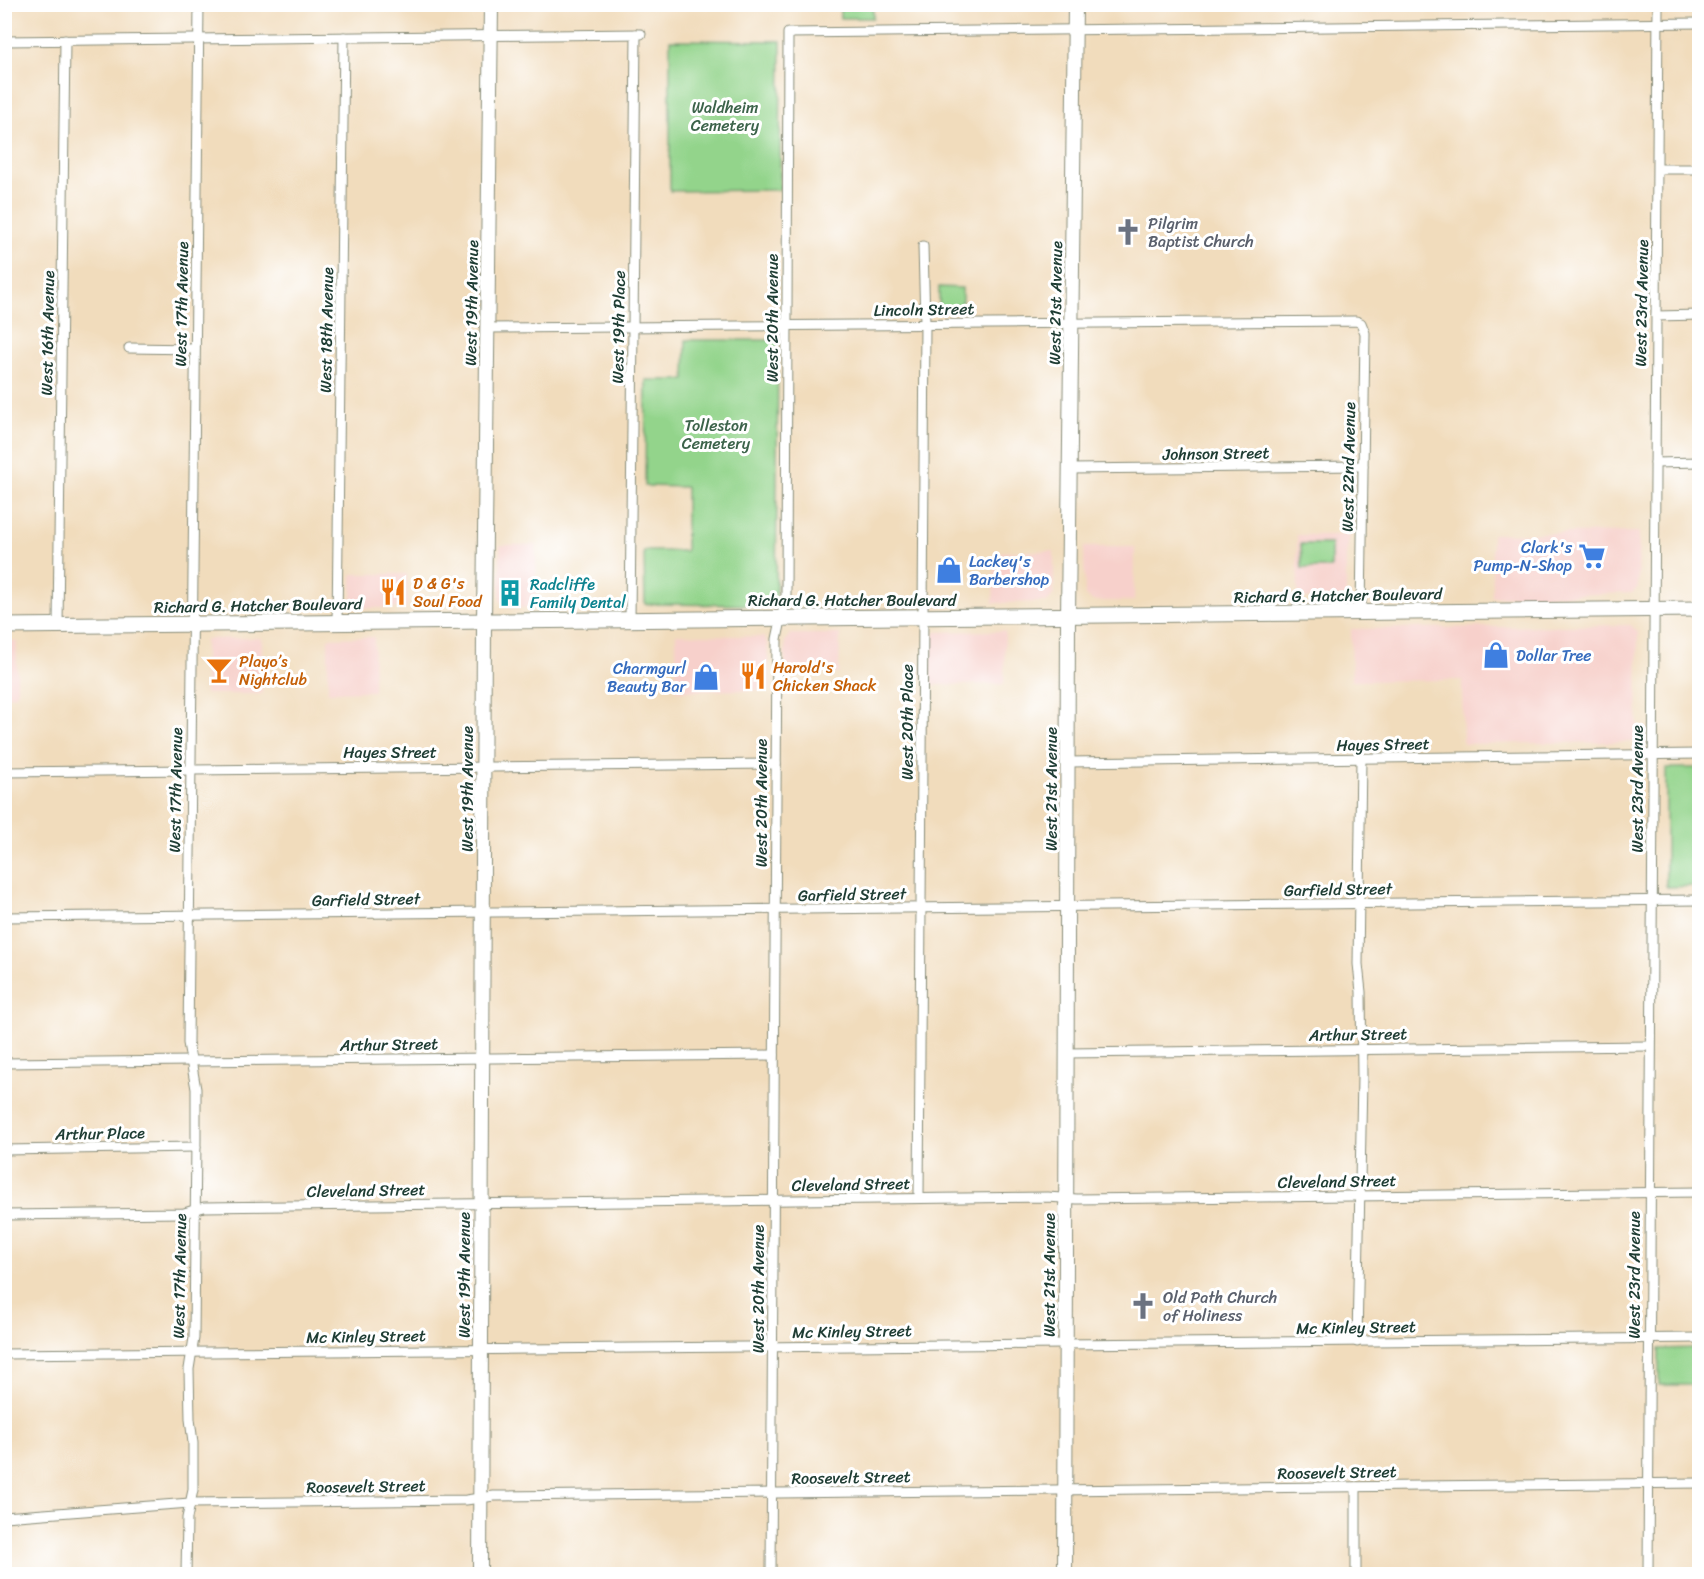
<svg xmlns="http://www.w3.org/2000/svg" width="1704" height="1579" viewBox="0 0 1704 1579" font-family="Sriracha,sans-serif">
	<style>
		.built { fill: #f7d0cb }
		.green { fill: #93d48b; stroke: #598860; stroke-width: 1.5 }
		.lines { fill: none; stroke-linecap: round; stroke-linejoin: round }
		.street-casing { stroke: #888c78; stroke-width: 11 }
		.secondary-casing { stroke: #888c78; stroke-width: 16 }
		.primary-casing { stroke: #888c78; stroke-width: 17 }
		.street { stroke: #fff; stroke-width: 9 }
		.secondary { stroke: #fff; stroke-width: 14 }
		.primary { stroke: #fff; stroke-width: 15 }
		.labels { text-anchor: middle; stroke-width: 6; stroke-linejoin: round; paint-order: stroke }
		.park-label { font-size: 16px; fill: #3c634a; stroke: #fff }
		.worship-label { font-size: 16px; fill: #5b616d; stroke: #fff; text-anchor: start }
		.street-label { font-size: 16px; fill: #1f3d34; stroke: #fff }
		.shop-label { font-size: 16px; fill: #366cbe; stroke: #fff; text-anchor: end }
		.food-label { font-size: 16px; fill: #c56008; stroke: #fff; text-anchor: start }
		.culture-label { font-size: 16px; fill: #0d838f; stroke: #fff; text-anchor: start }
	</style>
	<rect width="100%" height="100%" fill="#fff"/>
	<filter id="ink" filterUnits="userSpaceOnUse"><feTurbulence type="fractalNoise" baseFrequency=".0167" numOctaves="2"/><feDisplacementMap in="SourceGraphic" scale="12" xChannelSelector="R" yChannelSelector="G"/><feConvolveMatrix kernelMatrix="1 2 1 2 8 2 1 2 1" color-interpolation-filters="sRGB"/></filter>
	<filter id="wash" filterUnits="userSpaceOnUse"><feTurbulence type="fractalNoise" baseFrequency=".008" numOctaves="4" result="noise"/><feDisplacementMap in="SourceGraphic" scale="24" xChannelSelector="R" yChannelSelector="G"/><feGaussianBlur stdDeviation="1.35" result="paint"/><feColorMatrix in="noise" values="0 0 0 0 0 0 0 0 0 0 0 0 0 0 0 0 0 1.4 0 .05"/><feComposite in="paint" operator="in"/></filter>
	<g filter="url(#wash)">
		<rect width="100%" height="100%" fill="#f1dcbc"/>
		<g class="built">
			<path d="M1639 532 1638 588 1632 593 1492 597V534Z"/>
			<path d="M1297 535H1350L1346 556V598L1298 599Z"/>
			<path d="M500 545H536V607L510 608 500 601Z"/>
			<path d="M1084 547H1135L1134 601H1093L1085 596Z"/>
			<path d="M1054 551V594L1047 602 993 603 995 552Z"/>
			<path d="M352 574H407V608H355L352 606Z"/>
			<path d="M1631 625 1638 632 1637 742 1463 744 1462 680 1352 681 1351 629Z"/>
			<path d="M1005 631 1004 684 930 685V642L935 632Z"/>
			<path d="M676 634 764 637 767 642 770 690 676 691Z"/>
			<path d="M791 634H840L839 673H785V641Z"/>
			<path d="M374 637 373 691 328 692V638Z"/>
			<path d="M262 638V694H205V639Z"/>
			<path d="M5 641H17V695L5 696Z"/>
		</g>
		<g class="green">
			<rect x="840" y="5" width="33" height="13"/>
			<path d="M670 40 781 41 780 190 670 191Z"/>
			<path d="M939 287 962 288V309H939Z"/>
			<path d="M686 340H778L776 605 645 604 644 551H686V487L645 486 646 380H685Z"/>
			<path d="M1301 544H1331V568H1302Z"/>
			<path d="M1666 768H1699V886L1666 887Z"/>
			<path d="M1699 1348V1385H1659V1349Z"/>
		</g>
	</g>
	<g filter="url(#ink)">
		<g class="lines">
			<defs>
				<g id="street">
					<path d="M4 41 641 34"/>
					<path d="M1658 169H1700"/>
					<path d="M1656 316 1700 315"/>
					<path d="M487 328 1356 321 1361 323 1365 333 1361 612"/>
					<path d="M129 348 195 349"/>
					<path d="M1655 463 1700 462"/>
					<path d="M1070 469 1363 466"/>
					<path d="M630 620 636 34"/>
					<path d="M337 623 344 37"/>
					<path d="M58 625 65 40"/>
					<path d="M1068 762 1700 754"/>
					<path d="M4 772 776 764"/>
					<path d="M4 917 1700 900"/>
					<path d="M1067 1053 1650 1046"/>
					<path d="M4 1063 774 1055"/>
					<path d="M4 1150 196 1147"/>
					<path d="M919 1197 925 323 923 246"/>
					<path d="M4 1215 184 1213 204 1207 1047 1197 1077 1199 1700 1192"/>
					<path d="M1357 1342 1362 1077 1361 992 1358 964 1361 759"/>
					<path d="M4 1354 1700 1338"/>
					<path d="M4 1517 190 1503 466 1500 494 1496 1700 1483"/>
					<path d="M186 1574 187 1518 193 1490V1443L190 1419 189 1369 194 1338 196 1138V1089L188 1043 199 4"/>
					<path d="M771 1574 777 639 786 597 788 33 1700 23"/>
					<path d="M1356 1574V1487"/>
					<path d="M1648 1574 1658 4"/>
				</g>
				<g id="secondary">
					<path d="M480 1574 484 621 491 4"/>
					<path d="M1065 1574 1068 616 1075 4"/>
				</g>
				<path id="primary" d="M4 626 1700 609"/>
			</defs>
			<use href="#street" class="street-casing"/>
			<use href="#secondary" class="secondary-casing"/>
			<use href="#primary" class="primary-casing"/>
			<use href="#street" class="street"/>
			<use href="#secondary" class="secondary"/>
			<use href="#primary" class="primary"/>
		</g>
	</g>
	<defs>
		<symbol id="church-bare" viewBox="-9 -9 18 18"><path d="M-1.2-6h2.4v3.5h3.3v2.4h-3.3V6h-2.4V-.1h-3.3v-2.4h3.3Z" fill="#6b7280" stroke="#fff" stroke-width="2.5" paint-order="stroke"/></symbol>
		<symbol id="supermarket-bare" viewBox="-9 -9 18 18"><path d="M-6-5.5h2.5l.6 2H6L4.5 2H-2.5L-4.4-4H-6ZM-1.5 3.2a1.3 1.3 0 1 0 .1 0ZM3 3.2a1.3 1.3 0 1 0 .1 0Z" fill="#3f7fe0" stroke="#fff" stroke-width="2.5" paint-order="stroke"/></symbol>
		<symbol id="shop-bare" viewBox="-9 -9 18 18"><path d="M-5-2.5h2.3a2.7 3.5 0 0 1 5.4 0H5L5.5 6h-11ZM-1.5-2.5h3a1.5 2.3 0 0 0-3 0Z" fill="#3f7fe0" stroke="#fff" stroke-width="2.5" paint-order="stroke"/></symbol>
		<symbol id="restaurant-bare" viewBox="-9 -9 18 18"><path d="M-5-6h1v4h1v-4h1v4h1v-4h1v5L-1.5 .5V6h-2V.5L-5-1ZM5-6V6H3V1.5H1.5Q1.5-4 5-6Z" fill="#e8710a" stroke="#fff" stroke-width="2.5" paint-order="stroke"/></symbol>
		<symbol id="building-bare" viewBox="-9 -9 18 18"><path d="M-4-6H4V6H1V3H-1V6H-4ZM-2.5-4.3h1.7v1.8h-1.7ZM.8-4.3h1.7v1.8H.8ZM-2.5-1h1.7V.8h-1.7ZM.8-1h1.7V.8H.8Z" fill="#0f9aa8" stroke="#fff" stroke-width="2.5" paint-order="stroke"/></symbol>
		<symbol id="bar-bare" viewBox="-9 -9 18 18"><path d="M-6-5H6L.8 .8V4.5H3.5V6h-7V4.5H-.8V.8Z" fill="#e8710a" stroke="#fff" stroke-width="2.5" paint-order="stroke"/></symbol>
	</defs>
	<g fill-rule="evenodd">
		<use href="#church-bare" x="1109" y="213" width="38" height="38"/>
		<use href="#supermarket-bare" x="1573" y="537" width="38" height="38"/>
		<use href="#shop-bare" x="930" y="551" width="38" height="38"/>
		<use href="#restaurant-bare" x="374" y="573" width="38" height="38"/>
		<use href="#building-bare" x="491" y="574" width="38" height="38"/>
		<use href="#shop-bare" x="1477" y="636" width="38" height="38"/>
		<use href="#bar-bare" x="200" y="651" width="38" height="38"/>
		<use href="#restaurant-bare" x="734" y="657" width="38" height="38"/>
		<use href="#shop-bare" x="687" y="658" width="38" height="38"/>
		<use href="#church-bare" x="1124" y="1287" width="38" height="38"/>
	</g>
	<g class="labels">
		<g class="park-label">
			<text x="725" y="113">Waldheim<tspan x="725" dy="18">Cemetery</tspan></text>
			<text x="716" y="431">Tolleston<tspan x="716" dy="18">Cemetery</tspan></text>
		</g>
		<g class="worship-label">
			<text x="1148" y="229">Pilgrim<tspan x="1148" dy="18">Baptist Church</tspan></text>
			<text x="1163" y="1303">Old Path Church<tspan x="1163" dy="18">of Holiness</tspan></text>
		</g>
		<g class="street-label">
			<text transform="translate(471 303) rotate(-89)" y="6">West 19th Avenue</text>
			<text transform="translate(1055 303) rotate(-89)" y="6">West 21st Avenue</text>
			<text transform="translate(1641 303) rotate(-89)" y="6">West 23rd Avenue</text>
			<text transform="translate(181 304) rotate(-89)" y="6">West 17th Avenue</text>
			<text transform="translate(924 309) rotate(-1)" y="6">Lincoln Street</text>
			<text transform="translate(772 318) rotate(-90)" y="6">West 20th Avenue</text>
			<text transform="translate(618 327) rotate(-89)" y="6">West 19th Place</text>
			<text transform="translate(326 330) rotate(-89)" y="6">West 18th Avenue</text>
			<text transform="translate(47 333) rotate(-89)" y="6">West 16th Avenue</text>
			<text transform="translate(1216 453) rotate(-1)" y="6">Johnson Street</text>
			<text transform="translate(1348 467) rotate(-89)" y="6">West 22nd Avenue</text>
			<text transform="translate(1338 595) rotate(-1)" y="6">Richard G. Hatcher Boulevard</text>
			<text x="852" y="606">Richard G. Hatcher Boulevard</text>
			<text transform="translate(258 605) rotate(-1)" y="6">Richard G. Hatcher Boulevard</text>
			<text transform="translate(907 722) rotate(-90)" y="6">West 20th Place</text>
			<text transform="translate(1383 744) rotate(-1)" y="6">Hayes Street</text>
			<text x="390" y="758">Hayes Street</text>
			<text transform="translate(467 789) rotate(-90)" y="6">West 19th Avenue</text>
			<text transform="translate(1051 789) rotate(-90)" y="6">West 21st Avenue</text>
			<text transform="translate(1637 789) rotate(-90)" y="6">West 23rd Avenue</text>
			<text transform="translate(175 790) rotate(-89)" y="6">West 17th Avenue</text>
			<text transform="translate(761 803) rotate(-90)" y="6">West 20th Avenue</text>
			<text transform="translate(1338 889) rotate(-1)" y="6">Garfield Street</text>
			<text transform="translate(852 894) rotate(-1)" y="6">Garfield Street</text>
			<text transform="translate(366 899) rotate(-1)" y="6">Garfield Street</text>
			<text transform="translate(1358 1034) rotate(-1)" y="6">Arthur Street</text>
			<text transform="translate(389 1044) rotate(-1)" y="6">Arthur Street</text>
			<text transform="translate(100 1133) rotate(-1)" y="6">Arthur Place</text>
			<text transform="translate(1337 1181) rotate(-1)" y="6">Cleveland Street</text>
			<text transform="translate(851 1184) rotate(-1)" y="6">Cleveland Street</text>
			<text transform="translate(366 1190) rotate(-1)" y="6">Cleveland Street</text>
			<text transform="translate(464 1275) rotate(-90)" y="6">West 19th Avenue</text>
			<text transform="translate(1049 1275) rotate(-90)" y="6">West 21st Avenue</text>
			<text transform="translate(1634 1275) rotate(-90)" y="6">West 23rd Avenue</text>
			<text transform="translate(179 1276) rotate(-89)" y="6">West 17th Avenue</text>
			<text transform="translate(758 1289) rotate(-90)" y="6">West 20th Avenue</text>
			<text transform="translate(1356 1327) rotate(-1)" y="6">Mc Kinley Street</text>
			<text transform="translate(852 1331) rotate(-1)" y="6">Mc Kinley Street</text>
			<text transform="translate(366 1336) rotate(-1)" y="6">Mc Kinley Street</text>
			<text transform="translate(1337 1472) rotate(-1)" y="6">Roosevelt Street</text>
			<text transform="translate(851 1477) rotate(-1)" y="6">Roosevelt Street</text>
			<text transform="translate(366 1486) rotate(-1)" y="6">Roosevelt Street</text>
		</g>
		<g class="shop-label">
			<text x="1572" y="553">Clark's<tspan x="1572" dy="18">Pump-N-Shop</tspan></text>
			<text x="969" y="567" text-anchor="start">Lackey's<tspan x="969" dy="18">Barbershop</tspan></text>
			<text x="1516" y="661" text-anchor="start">Dollar Tree</text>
			<text x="686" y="674">Charmgurl<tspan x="686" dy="18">Beauty Bar</tspan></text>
		</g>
		<g class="food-label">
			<text x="413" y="589">D &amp; G's<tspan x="413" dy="18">Soul Food</tspan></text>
			<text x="239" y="667">Playo’s<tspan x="239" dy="18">Nightclub</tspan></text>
			<text x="773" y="673">Harold's<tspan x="773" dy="18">Chicken Shack</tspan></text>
		</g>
		<g class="culture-label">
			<text x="530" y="590">Radcliffe<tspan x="530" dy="18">Family Dental</tspan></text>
		</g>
	</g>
	<rect width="1704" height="1579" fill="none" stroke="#fff" stroke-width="24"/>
</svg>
